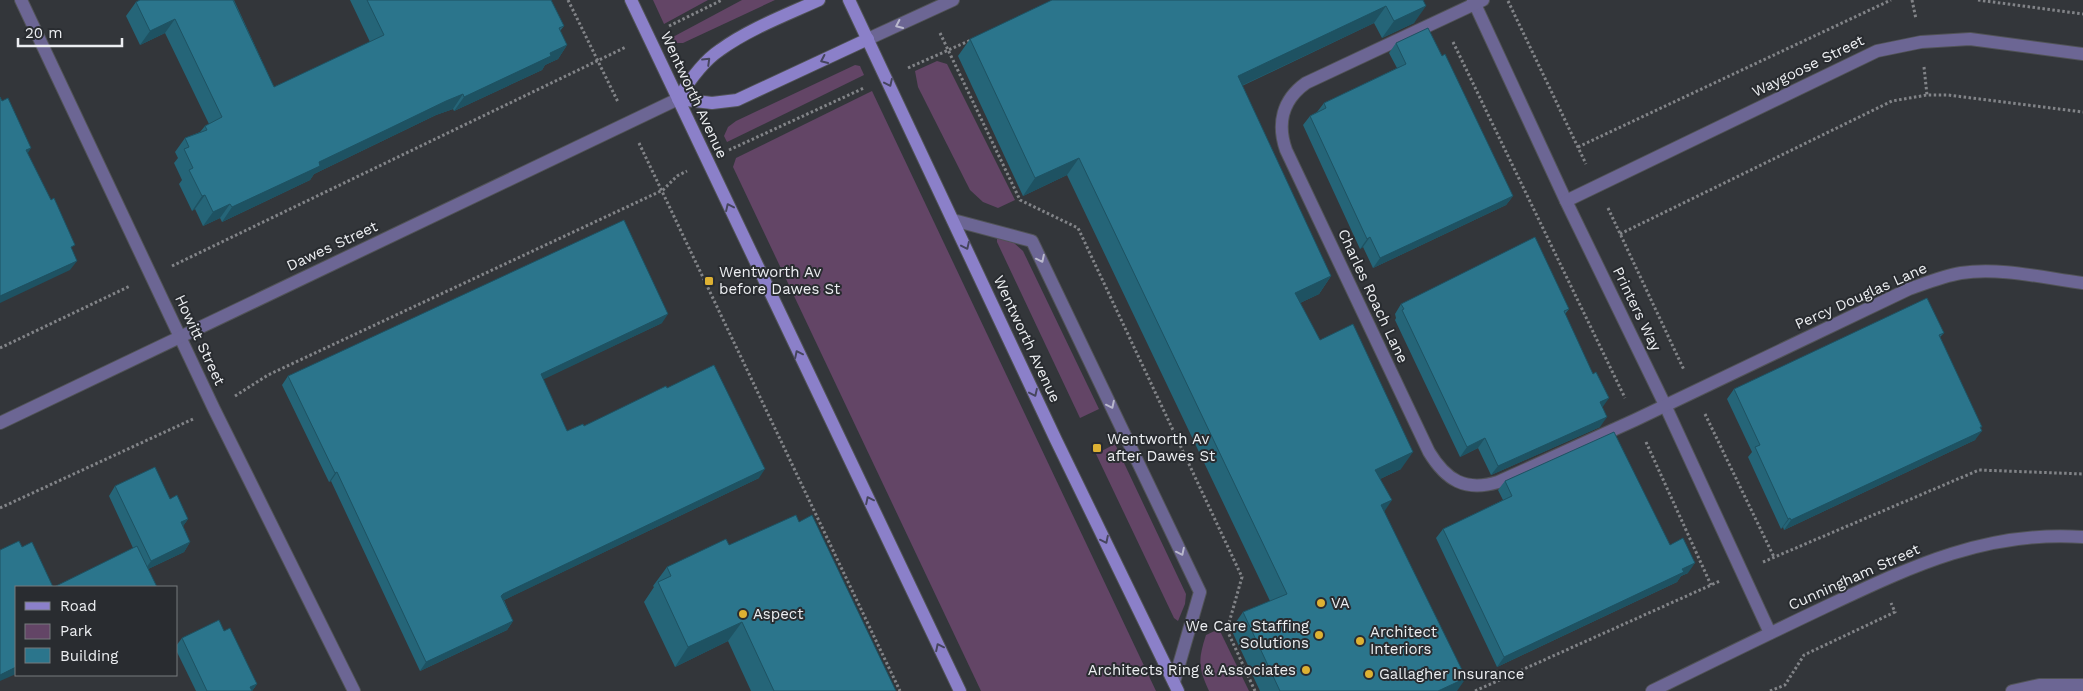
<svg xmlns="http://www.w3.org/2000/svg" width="2083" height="691" viewBox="0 0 2083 691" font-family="'Work Sans',sans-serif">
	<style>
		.green { fill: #634566 }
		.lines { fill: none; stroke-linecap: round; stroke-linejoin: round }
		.lane-casing { stroke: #515357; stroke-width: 14 }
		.street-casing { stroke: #515357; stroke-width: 14 }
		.secondary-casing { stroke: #515357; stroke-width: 14 }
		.path { stroke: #828488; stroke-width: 3; stroke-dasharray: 2.5 2.5; stroke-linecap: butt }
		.lane { stroke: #6c6694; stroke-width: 12 }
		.street { stroke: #6c6694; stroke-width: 12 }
		.secondary { stroke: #8b80c9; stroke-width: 12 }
		.wall { fill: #256578 }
		.shaded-wall { fill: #1e5262 }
		.building { fill: #2b758c; stroke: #1e5262 }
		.oneway { stroke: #b9b8cc }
		.oneway2 { stroke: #46455e }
		.poi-dot { fill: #ddb133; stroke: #292c30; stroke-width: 2 }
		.labels { text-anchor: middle; stroke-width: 4; stroke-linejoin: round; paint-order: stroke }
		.street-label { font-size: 15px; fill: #eceef1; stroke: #292c30 }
		.poi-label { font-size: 15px; fill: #eceef1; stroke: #292c30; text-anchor: start }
	</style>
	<rect width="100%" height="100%" fill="#33363a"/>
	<g class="green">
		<path d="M653 0H708L664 24Z"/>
		<path d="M742 0H775L683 43H677L671 38Z"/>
		<path d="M937 61 947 64 1015 200 998 208 983 202 970 190 918 87 915 71Z"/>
		<path d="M855 65 860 66 864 75 727 142 724 136 728 127 736 121Z"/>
		<path d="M872 91 1156 691H981L733 167 736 158Z"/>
		<path d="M997 238 1014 243 1023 251 1099 409 1080 418 997 242Z"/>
		<path d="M1115 444 1186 594 1185 604 1178 621 1174 618 1096 454Z"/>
		<path d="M1219 629 1249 691H1209C1198 667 1198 660 1206 635Z"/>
	</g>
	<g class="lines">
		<defs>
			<g id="lane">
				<path d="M953 220 1032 241 1200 592 1174 682"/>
				<path d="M2012 691 2039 685H2083"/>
			</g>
			<g id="street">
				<path d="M21 0 214 409 354 691"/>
				<path d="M1473 0 1566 201 1665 405 1770 633"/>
				<path d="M1483 0 1306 83C1282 100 1277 124 1286 150L1429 452C1446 480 1465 492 1498 482L1635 420 1909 289C1926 283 1943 276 1961 273 2000 267 2044 278 2083 283"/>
				<path d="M868 39 953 0"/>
				<path d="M1566 201 1877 51 1921 42 1970 39 2083 54"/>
				<path d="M0 423 678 99"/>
				<path d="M1652 691C1709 663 1766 635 1823 608 1908 568 1985 530 2083 537"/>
			</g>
			<g id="secondary">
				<path d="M631 0 960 691"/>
				<path d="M819 0C786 15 749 29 720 50 702 62 689 81 678 99L712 103 737 100 868 39"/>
				<path d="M849 0 1056 440 1178 691"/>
			</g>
		</defs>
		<use href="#lane" class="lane-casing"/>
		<use href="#street" class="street-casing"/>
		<use href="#secondary" class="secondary-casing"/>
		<g class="path">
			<path d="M568 0 618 102"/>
			<path d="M1912 0 1916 19"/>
			<path d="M1978 0 2083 14"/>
			<path d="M1508 1 1586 164"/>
			<path d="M669 26 722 0"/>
			<path d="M940 33 1020 200 1078 228 1242 577 1227 630 1255 691"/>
			<path d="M1453 42 1625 398"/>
			<path d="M1924 67 1927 95"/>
			<path d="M908 68 971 40"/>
			<path d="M639 143 900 691"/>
			<path d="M1578 147 1891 0"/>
			<path d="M729 150 864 88"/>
			<path d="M1608 208 1684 370"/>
			<path d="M1620 234 1892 101 1927 95H1948L2083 112"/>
			<path d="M172 266 626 47"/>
			<path d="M0 348 130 286"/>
			<path d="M235 396 268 375 663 190 677 176 687 171"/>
			<path d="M1705 414 1774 557"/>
			<path d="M1646 442 1711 585"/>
			<path d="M0 508 193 419"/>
			<path d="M1763 562 1979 470 2083 474"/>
			<path d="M1475 691 1720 581"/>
			<path d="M1770 691 1785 685 1804 655 1895 612 1891 603"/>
		</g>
		<use href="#lane" class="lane"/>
		<use href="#street" class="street"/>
		<use href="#secondary" class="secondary"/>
	</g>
	<g class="wall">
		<path d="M234 0 274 87 370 42 350 0H551L564 26 560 31 567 45 558 59 545 65 542 70 454 111 453 109 436 115 314 174 310 180 222 222 220 218 203 226 195 209 192 211 179 184 182 180 174 163 178 158 175 152 185 138 200 132 205 126 209 124 165 33 140 45 126 16 136 2Z"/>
		<path d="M1423 0 1414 23 1382 38 1374 23 1242 86 1331 276 1319 294 1300 303 1320 340 1401 469 1380 479 1384 511 1457 691H1260L1231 629 1243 612 1270 601 1067 175 1023 196 958 56 970 39Z"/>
		<path d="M1396 43 1513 196 1506 205 1373 268 1363 247 1360 249 1303 125 1310 116 1317 112 1324 103 1397 68 1389 53Z"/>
		<path d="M1401 304 1569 309 1565 314 1602 408 1600 427 1491 475 1478 448 1460 457 1395 320 1396 318 1395 314Z"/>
		<path d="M662 323 543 379 567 431 584 426 667 388 759 478 504 600 513 621 507 630 420 671 331 481 329 482 282 385 288 376Z"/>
		<path d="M1944 333 1940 337 1981 428 1975 440 1784 530 1783 527 1781 529 1748 457 1752 452 1727 399 1734 389Z"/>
		<path d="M1505 481 1670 545 1688 573 1681 576 1677 582 1497 667 1436 538 1443 529 1503 500 1498 490Z"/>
		<path d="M115 486 170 499 188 519 183 526 190 542 184 552 148 569 133 548 109 496Z"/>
		<path d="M799 522 896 691H751L728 641 675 667 644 602 654 587 653 586 667 567Z"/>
		<path d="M224 631 257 684 252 691H196L176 650V646L182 638Z"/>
	</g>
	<g class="shaded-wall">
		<path d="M1386 6 1374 23 1226 93 1238 76Z"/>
		<path d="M1426 6 1414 23 1382 38 1394 21Z"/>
		<path d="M175 19 165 33 140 45 150 31Z"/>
		<path d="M567 45 558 59 545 65 542 70 454 111 464 97 550 53Z"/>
		<path d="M463 94 453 109 436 115 314 174 310 180 222 222 232 207 319 162 446 101Z"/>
		<path d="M31 148 25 158 26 150Z"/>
		<path d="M1079 158 1067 175 1023 196 1035 178Z"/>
		<path d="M205 195 195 209 192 211 202 196Z"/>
		<path d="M1513 196 1506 205 1373 268 1380 258Z"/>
		<path d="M230 204 220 218 203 226 213 212Z"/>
		<path d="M1370 237 1363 247 1360 249 1367 239Z"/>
		<path d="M77 261 70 270 0 303V296Z"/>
		<path d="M1331 276 1319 294 1283 311 1295 293Z"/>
		<path d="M668 314 662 323 534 384 541 374Z"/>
		<path d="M1609 398 1602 408 1600 402Z"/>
		<path d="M1607 417 1600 427 1491 475 1498 466Z"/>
		<path d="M1982 427 1978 432 1982 431 1975 440 1784 530 1791 520Z"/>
		<path d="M1485 438 1478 448 1460 457 1467 447Z"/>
		<path d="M1413 452 1401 469 1363 487 1375 470Z"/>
		<path d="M765 469 759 478 496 604 503 594Z"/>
		<path d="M337 472 331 481 329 482 335 473Z"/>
		<path d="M1392 500 1380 518 1381 505Z"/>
		<path d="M1790 518 1783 527 1781 529 1788 519Z"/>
		<path d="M188 519 181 529V522Z"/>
		<path d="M190 542 184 552 144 571 151 561Z"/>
		<path d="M1695 563 1688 573 1681 576 1677 582 1497 667 1504 657Z"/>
		<path d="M513 621 507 630 420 671 426 662Z"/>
		<path d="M742 622 728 641 675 667 688 647Z"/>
		<path d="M16 667V674L0 681V675Z"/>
		<path d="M1466 678 1457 691H1438Z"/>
		<path d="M257 684 252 691 250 687Z"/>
	</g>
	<g class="building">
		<path d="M140 0H233L274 87 384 35 367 0H551L564 26 559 28 567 45 550 53 551 56 464 97 463 94 446 101 386 130 319 162 320 166 232 207 230 204 213 212 205 195 202 196 189 170 193 168 184 149 189 147 185 138 207 130 205 126 222 117 175 19 150 31 136 2Z"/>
		<path d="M1052 0H1423L1426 6 1394 21 1386 6 1238 76 1331 276 1295 293 1320 340 1353 324 1413 452 1375 470 1392 500 1381 505 1466 678 1438 691H1280L1243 612 1287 594 1079 158 1035 178 970 39Z"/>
		<path d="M1428 28 1442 56 1445 54 1513 196 1380 258 1370 237 1367 239 1310 116 1326 108 1324 103 1406 64 1396 43Z"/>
		<path d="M0 97 2 101 8 98 31 148 26 150 51 200 54 198 75 245 71 247 77 261 0 296Z"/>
		<path d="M624 220 668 314 541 374 567 431 583 424 584 426 666 386 667 388 714 365 765 469 503 594 501 596 513 621 426 662 337 472 335 473 288 376Z"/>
		<path d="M1535 237 1569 309 1564 311 1593 374 1596 372 1609 398 1600 402 1607 417 1498 466 1485 438 1467 447 1402 310 1404 309 1401 304Z"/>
		<path d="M1927 298 1944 333 1939 335 1982 427H1980L1982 431 1791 520 1790 518 1788 519 1755 447 1760 445 1734 389Z"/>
		<path d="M1614 432 1670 545 1683 538 1695 563 1682 569 1684 572 1504 657 1443 529 1512 496 1505 481Z"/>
		<path d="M155 467 170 499 177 495 188 519 181 522 190 542 151 561 115 486Z"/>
		<path d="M796 515 799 522 812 515 896 691H774L742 622 688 647 658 582 671 576 667 567 726 539 729 545Z"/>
		<path d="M19 541 22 547 32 542 53 587H16V667L0 675V550Z"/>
		<path d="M137 546 157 587H54Z"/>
		<path d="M219 620 224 631 230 628 257 684 250 687 252 691H207L182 638Z"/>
	</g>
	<defs><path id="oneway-chevron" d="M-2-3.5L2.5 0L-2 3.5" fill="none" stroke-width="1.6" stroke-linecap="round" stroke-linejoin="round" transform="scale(1.25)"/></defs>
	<g class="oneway">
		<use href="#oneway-chevron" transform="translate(899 25) rotate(155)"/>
		<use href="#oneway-chevron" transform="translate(1041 259) rotate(64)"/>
		<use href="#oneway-chevron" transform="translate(1111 405) rotate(64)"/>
		<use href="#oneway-chevron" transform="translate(1181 552) rotate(64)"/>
	</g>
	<g class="oneway2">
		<use href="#oneway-chevron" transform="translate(824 60) rotate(155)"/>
		<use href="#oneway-chevron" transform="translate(707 61) rotate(-44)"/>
		<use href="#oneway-chevron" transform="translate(889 83) rotate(65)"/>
		<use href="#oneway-chevron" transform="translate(729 207) rotate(-115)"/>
		<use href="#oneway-chevron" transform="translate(966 246) rotate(65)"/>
		<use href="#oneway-chevron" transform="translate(798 354) rotate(-116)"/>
		<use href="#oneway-chevron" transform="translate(1034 393) rotate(65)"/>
		<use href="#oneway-chevron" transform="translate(869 500) rotate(-116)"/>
		<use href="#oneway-chevron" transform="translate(1105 540) rotate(64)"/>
		<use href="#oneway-chevron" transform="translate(939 647) rotate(-116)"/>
	</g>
	<g class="poi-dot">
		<rect x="704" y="276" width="10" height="10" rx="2.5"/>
		<rect x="1092" y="443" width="10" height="10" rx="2.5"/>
		<circle cx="1321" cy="603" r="5"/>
		<circle cx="743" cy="614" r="5"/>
		<circle cx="1319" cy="635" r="5"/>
		<circle cx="1360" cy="641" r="5"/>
		<circle cx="1306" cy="670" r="5"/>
		<circle cx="1369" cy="674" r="5"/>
	</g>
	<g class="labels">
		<g class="street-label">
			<text transform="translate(1808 66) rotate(-26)" y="5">Waygoose Street</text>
			<text transform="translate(694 95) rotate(65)" y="5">Wentworth Avenue</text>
			<text transform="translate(332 246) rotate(-25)" y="5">Dawes Street</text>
			<text transform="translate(1373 296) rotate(65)" y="5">Charles Roach Lane</text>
			<text transform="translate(1861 296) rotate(-24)" y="5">Percy Douglas Lane</text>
			<text transform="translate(1637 309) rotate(64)" y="5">Printers Way</text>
			<text transform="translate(1027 339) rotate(65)" y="5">Wentworth Avenue</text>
			<text transform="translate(200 340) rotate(65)" y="5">Howitt Street</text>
			<text transform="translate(1854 577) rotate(-24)" y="5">Cunningham Street</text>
		</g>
		<g class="poi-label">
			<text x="719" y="277">Wentworth Av<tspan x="719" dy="17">before Dawes St</tspan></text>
			<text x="1107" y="444">Wentworth Av<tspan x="1107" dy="17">after Dawes St</tspan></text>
			<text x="1331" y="608">VA</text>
			<text x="753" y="619">Aspect</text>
			<text x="1309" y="631" text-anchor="end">We Care Staffing<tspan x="1309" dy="17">Solutions</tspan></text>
			<text x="1370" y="637">Architect<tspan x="1370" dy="17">Interiors</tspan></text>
			<text x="1296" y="675" text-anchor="end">Architects Ring &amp; Associates</text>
			<text x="1379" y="679">Gallagher Insurance</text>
		</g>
	</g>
	<rect x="15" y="586" width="162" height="90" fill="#292c30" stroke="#777a7d"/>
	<rect x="25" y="602" width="25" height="8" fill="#8b80c9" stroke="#777a7d"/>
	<text x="60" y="611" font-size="15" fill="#eceef1">Road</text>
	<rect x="25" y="624" width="25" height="15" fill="#634566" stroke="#777a7d"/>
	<text x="60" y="636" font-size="15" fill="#eceef1">Park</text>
	<rect x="25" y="648" width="25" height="15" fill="#2b758c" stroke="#777a7d"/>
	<text x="60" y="661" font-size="15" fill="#eceef1">Building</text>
	<path d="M18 38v8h104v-8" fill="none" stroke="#eceef1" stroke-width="2.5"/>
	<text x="25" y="38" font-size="15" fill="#eceef1" stroke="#292c30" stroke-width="4" paint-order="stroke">20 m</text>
</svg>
